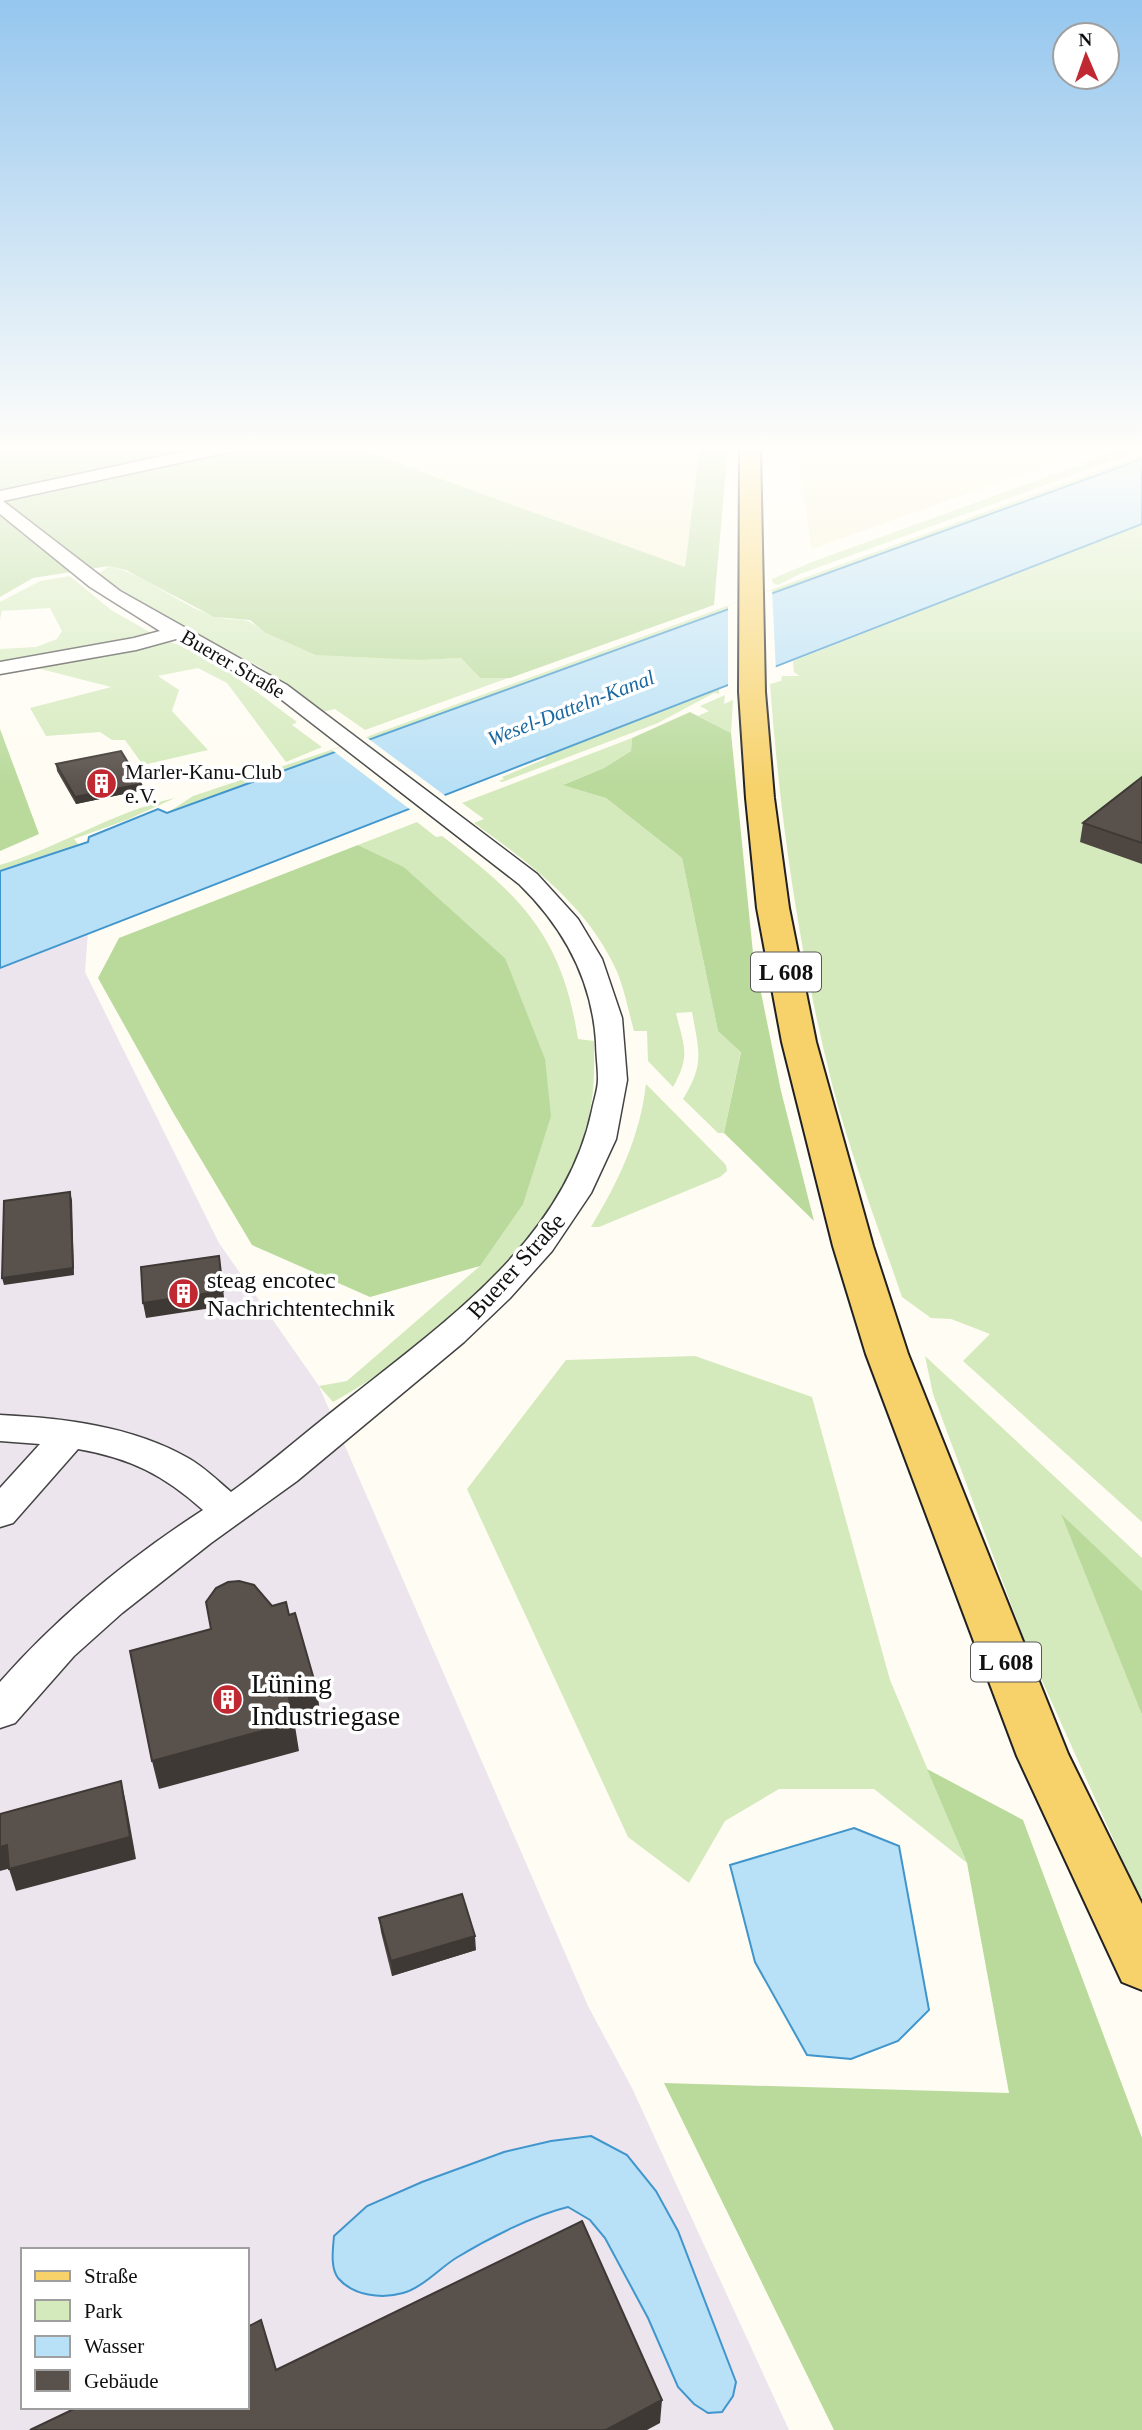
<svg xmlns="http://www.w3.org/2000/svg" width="1142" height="2430" viewBox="0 0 1142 2430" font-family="Georgia,serif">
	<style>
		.industrial { fill: #ede5ee; fill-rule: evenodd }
		.farmland { fill: #f5f2d3 }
		.green { fill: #d4eabc }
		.forest { fill: #b9da9b }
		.water { fill: #b8e0f6; stroke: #4096cc; stroke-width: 2 }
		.pier { fill: #fffcf3 }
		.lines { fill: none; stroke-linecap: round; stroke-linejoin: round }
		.minor-casing { stroke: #434343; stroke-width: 3 }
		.major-casing { stroke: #212121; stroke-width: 4 }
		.minor { fill: #fff; fill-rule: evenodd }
		.major { fill: #f7d26b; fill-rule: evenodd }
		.wall { fill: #4d4641 }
		.shaded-wall { fill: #3e3935 }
		.building { fill: #59514c; stroke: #3e3935; stroke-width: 2 }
		.labels { text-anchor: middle; stroke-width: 7; stroke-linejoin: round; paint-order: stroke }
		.far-street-label { font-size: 21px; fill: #101010; stroke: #fff }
		.far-water-label { font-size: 21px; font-style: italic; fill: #1968a2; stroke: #fff }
		.far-poi-label { font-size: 21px; fill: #101010; stroke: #fff; text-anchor: start }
		.shield { fill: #fff; stroke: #585858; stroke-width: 2 }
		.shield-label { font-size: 23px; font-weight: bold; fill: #101010 }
		.street-label { font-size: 24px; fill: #101010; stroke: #fff }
		.poi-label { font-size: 24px; fill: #101010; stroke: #fff; text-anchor: start }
		.near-poi-label { font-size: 28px; fill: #101010; stroke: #fff; text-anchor: start }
	</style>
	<rect width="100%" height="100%" fill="#fffcf3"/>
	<path class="industrial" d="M88 932 85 972 219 1243 319 1386 588 2006 632 2088 789 2430H0V968ZM23 2250H247V2407H23Z"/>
	<g class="farmland">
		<path d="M352 447H700L685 567Z"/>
		<path d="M797 447H1098L815 548 811 547Z"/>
	</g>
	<g class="green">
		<path d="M1129 447H1142V450L800 574 778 585 773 583 772 579 812 562Z"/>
		<path d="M1142 455V459L167 813 193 796 325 752Z"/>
		<path d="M1142 524V1522L963 1361 990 1334 951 1319 931 1318 902 1297C878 1227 851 1156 832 1084 799 952 780 820 770 684L781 681 782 676H799L794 672 793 661Z"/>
		<path d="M109 566C148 575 178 605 214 616 238 624 241 612 264 632L422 660 461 658 480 678H508L365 730 335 709 323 712 260 667 137 602 98 574Z"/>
		<path d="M70 576 111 610 155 635 0 663V649L36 647 57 639 62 631 50 608 2 611 0 620V602L40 581Z"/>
		<path d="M164 641C200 646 267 700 297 722L292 725 322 747 286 762 227 683 198 668 158 676 179 690 172 711 208 750 143 765 125 740H112L100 732 46 736 30 708 111 687 29 666Z"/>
		<path d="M719 689V694L714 693 658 723 502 782 499 781 504 779 502 777 545 759 546 755Z"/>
		<path d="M725 695 724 704 733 700 731 733 698 716 709 711 700 706Z"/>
		<path d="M632 738 631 751 604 768 565 784 606 798 682 858 718 1031 741 1051 724 1133H718L683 1099C705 1063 699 1052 692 1012L676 1013C684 1047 691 1055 673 1087L648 1061 647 1031H634C629 1013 625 992 618 974 589 907 532 865 474 823L484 819 462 803Z"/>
		<path d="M175 798 129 819 74 839 79 845 0 870V865C60 847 113 812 175 798Z"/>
		<path d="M417 822 436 837 442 836C522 897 562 936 578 1039L594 1041C594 1062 595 1084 591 1105 569 1233 441 1342 333 1402L319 1386 347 1381 480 1266 505 958 404 867 358 845Z"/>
		<path d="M646 1084 726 1165 727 1171 720 1177 599 1227H591C618 1182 640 1137 646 1084Z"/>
		<path d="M695 1356 812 1397 890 1680 967 1863 874 1789H779L725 1821 689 1883 628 1837 467 1489 566 1360Z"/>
		<path d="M925 1356 1142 1558V1591L1062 1516 1142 1715V1903L1027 1647 933 1394Z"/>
	</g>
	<g class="forest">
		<path d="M0 447H352L685 567 700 447H728L714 605 510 678H480L461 658 422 660 316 655 264 632 250 620 214 617 126 570 109 566 33 578 0 597Z"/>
		<path d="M690 712 731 733 753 953 781 1091 814 1221 724 1133 741 1052 718 1031 682 858 606 798 563 785 604 768 631 751 632 738Z"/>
		<path d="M0 729 39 834 0 851Z"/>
		<path d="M358 845 404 867 505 958 545 1059 551 1116 523 1204 480 1266 370 1297 252 1245 174 1114 98 978 119 938Z"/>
		<path d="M1061 1514 1142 1591V1715Z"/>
		<path d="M927 1769 1023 1820 1142 2138V2430H834L664 2083 1009 2093 967 1863Z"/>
	</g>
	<g class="water">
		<path d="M1142 459V524L0 968V871L88 842 89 837 158 809 167 813Z"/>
		<path d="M854 1828 899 1846 929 2010 898 2041 851 2059 807 2055 755 1962 730 1865Z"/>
		<path d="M591 2136 627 2155 656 2191 678 2231 736 2382 733 2396 722 2412 708 2413 694 2404 678 2387 648 2318 605 2238 590 2220 568 2207C534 2215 487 2239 456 2258 440 2268 422 2288 403 2293 382 2299 353 2296 338 2278 330 2267 333 2249 334 2236L367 2206 422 2182 504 2152 551 2141Z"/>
	</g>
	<g class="pier">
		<path d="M772 590 776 672 728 689V606Z"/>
		<path d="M366 737 447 797 412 811 332 750Z"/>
	</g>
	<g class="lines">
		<defs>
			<path id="minor" d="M205 447H237L229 452 3 501 120 591 287 685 537 874 578 919 602 959 622 1018 627 1080 616 1139 591 1193 552 1251 510 1298 464 1342 297 1481 211 1543 122 1613 74 1656 15 1723 0 1728V1682C58 1616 129 1558 203 1510 164 1475 130 1458 78 1449L13 1523 0 1527V1488L40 1444 0 1441V1415C63 1418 132 1426 188 1458 204 1467 217 1480 231 1492 271 1463 308 1430 347 1400 444 1323 565 1239 592 1110 594 1100 598 1089 598 1079 598 1067 596 1054 596 1042 592 979 564 928 519 884L273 693 176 639 136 650 0 674V662L134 638 160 631 90 587 0 514V491Z"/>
			<path id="major" d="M740 447H760L765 692 774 798 789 908 816 1042 873 1246 908 1354 1068 1754 1142 1904V1990L1122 1982 1017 1756 866 1354 833 1246 782 1042 757 908 746 798 739 692Z"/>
		</defs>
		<use href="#minor" class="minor-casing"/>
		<use href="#major" class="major-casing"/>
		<use href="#minor" class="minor"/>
		<use href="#major" class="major"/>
	</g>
	<g class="wall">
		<path d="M56 764 141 784 143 790 76 804 57 771Z"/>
		<path d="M1142 777V864L1080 842 1083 823Z"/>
		<path d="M379 1918 476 1950 392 1976 381 1932Z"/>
	</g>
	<g class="shaded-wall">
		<path d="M141 784 143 790 76 804 75 797Z"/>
		<path d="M70 1192 72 1200 74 1275 4 1285 2 1278Z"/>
		<path d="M221 1271 225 1306 146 1318 143 1303Z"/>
		<path d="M317 1690 321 1719 295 1726 299 1751 159 1789 152 1761 289 1698Z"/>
		<path d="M121 1781 126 1803 136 1859 16 1891 9 1869Z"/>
		<path d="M7 1845 15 1867 0 1871V1847Z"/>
		<path d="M475 1936 476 1950 392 1976 391 1961Z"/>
		<path d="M662 2400 660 2423 647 2430H606Z"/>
	</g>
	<g class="building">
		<path d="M121 751 141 784 75 797 56 764Z"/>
		<path d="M1142 777V843L1083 823Z"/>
		<path d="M70 1192 73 1268 2 1278 4 1201Z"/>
		<path d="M219 1256 223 1291 143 1303 141 1267Z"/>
		<path d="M239 1581 254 1585 272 1606 286 1602 289 1615 295 1613 317 1690 289 1698 295 1722 152 1761 130 1651 211 1629 206 1602 216 1588 228 1582Z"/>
		<path d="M121 1781 130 1837 9 1869 7 1845 0 1847V1814Z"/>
		<path d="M462 1894 475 1936 391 1961 379 1918Z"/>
		<path d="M582 2221 662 2400 606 2430H30L78 2407H247V2327L261 2320 276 2370Z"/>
	</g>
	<linearGradient id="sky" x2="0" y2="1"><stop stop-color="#95c6ee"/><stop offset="0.57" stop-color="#fffefa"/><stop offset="1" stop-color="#fffefa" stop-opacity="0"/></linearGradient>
	<rect width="1142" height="787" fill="url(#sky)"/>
	<defs>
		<symbol id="building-disc" viewBox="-11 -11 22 22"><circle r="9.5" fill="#c02832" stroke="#fff"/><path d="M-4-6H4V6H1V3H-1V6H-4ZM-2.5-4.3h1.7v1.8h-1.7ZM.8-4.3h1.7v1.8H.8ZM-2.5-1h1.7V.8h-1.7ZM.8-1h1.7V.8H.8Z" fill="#fff"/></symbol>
	</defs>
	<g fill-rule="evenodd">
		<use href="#building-disc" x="84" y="766" width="35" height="35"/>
		<use href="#building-disc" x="166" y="1276" width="35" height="35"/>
		<use href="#building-disc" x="210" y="1682" width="35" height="35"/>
	</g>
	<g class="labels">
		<g class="far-street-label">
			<text transform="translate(233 664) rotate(30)" y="7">Buerer Straße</text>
		</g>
		<g class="far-water-label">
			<text transform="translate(571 708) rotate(-21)" y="7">Wesel-Datteln-Kanal</text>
		</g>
		<g class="far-poi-label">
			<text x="125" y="779">Marler-Kanu-Club<tspan x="125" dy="24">e.V.</tspan></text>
		</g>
		<g class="shield">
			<rect x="751" y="952.5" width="70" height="39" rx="5"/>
			<rect x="971" y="1642.5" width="70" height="39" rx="5"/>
		</g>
		<g class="shield-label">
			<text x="786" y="980">L 608</text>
			<text x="1006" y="1670">L 608</text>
		</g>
		<g class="street-label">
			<text transform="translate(516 1266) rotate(-48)" y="8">Buerer Straße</text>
		</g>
		<g class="poi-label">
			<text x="207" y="1288">steag encotec<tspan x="207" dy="28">Nachrichtentechnik</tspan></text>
		</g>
		<g class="near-poi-label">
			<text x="251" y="1693">Lüning<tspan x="251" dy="32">Industriegase</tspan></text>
		</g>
	</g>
	<rect x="21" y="2248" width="228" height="161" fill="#ffffff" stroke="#9f9f9f" stroke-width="2"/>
	<rect x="35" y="2271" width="35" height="10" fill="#f7d26b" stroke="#9f9f9f" stroke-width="2"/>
	<text x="84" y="2283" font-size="21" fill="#101010">Straße</text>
	<rect x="35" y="2300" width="35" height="21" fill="#d4eabc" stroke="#9f9f9f" stroke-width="2"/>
	<text x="84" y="2318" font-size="21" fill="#101010">Park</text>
	<rect x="35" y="2336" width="35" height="21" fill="#b8e0f6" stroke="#9f9f9f" stroke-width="2"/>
	<text x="84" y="2353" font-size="21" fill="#101010">Wasser</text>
	<rect x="35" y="2370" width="35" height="21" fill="#59514c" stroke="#9f9f9f" stroke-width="2"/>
	<text x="84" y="2388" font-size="21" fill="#101010">Gebäude</text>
	<g transform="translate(1086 56) rotate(358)"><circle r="33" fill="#ffffff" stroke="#9f9f9f" stroke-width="2"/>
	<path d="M0-5L12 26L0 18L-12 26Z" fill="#c02832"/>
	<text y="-10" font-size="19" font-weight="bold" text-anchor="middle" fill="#101010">N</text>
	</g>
</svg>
